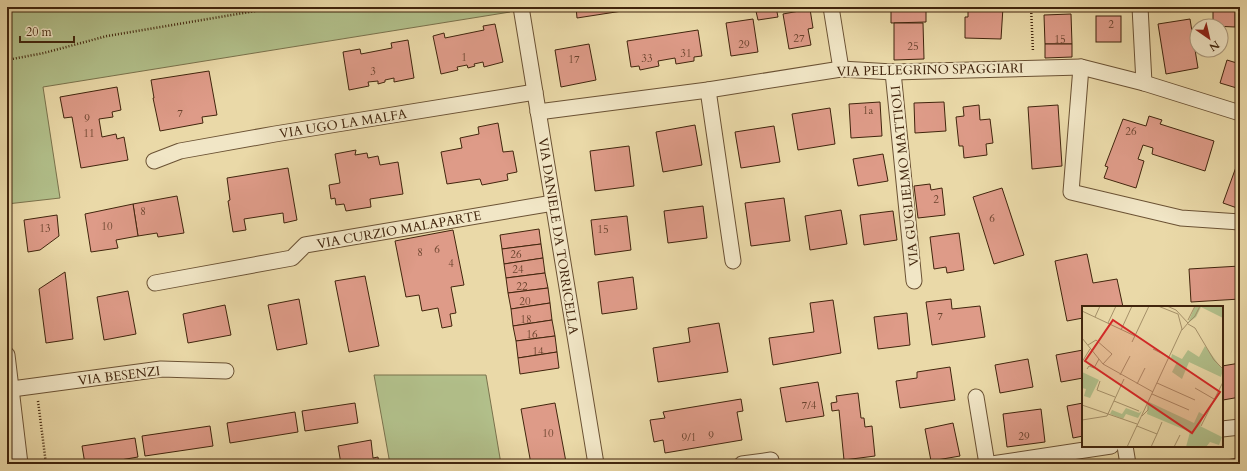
<svg xmlns="http://www.w3.org/2000/svg" width="1247" height="471" viewBox="0 0 1247 471" font-family="Cardo,serif">
	<style>
		.green { fill: #b2c08b; stroke: #7a724c }
		.building { fill: #de9b88; stroke: #41250d }
		.lines { fill: none; stroke-linecap: round; stroke-linejoin: round }
		.street-casing { stroke: #6b5234; stroke-width: 17 }
		.path { stroke: #41250d; stroke-width: 2.5; stroke-dasharray: 1 2; stroke-linecap: butt }
		.street { stroke: #f1e6c6; stroke-width: 15 }
		.labels { text-anchor: middle; stroke-width: 4; stroke-linejoin: round; paint-order: stroke }
		.number-label { font-size: 11px; fill: #68422c }
		.street-label { font-size: 13px; fill: #41250d; stroke: #f1e6c6 }
		.inset-road { fill: none; stroke: #a6916a; stroke-width: 1 }
		.view { fill: #d62828; fill-opacity: 0.15; stroke: #d62828; stroke-width: 2 }
		.inset-edge { fill: none; stroke: #41250d; stroke-width: 2 }
	</style>
	<rect width="100%" height="100%" fill="#ead9a8"/>
	<filter id="stains"><feTurbulence type="fractalNoise" baseFrequency=".005" numOctaves="4"/><feColorMatrix values="0 0 0 0 .2 0 0 0 0 .09 0 0 0 0 .02 0 0 0 .5 -.17"/></filter>
	<radialGradient id="worn" r=".72"><stop offset=".6" stop-color="#630" stop-opacity="0"/><stop offset="1" stop-color="#630" stop-opacity=".3"/></radialGradient>
	<g class="green">
		<path d="M7 7H509L510 12 43 87 60 198 7 204Z"/>
		<path d="M374 375H486L501 464H390Z"/>
	</g>
	<g class="building">
		<path d="M576 7H648L577 18Z"/>
		<path d="M755 7H776L778 17 758 20Z"/>
		<path d="M891 7H926V22L891 23Z"/>
		<path d="M968 7H1003L1001 39 965 38V17H968Z"/>
		<rect x="1210" y="7" width="22" height="4"/>
		<path d="M810 9 813 28 808 29 811 45 789 49 783 14Z"/>
		<path d="M1213 11H1235V27L1213 26Z"/>
		<path d="M1071 14 1072 44H1045L1044 15Z"/>
		<rect x="1096" y="16" width="25" height="26"/>
		<path d="M753 19 758 52 731 56 726 23Z"/>
		<path d="M1190 19 1198 68 1166 74 1158 24Z"/>
		<path d="M894 23H923L924 59 894 60Z"/>
		<path d="M495 24 503 62 484 67 483 62 474 64 475 66 468 68 467 65 457 67 458 70 441 74 433 36 444 33 445 38 484 30 483 26Z"/>
		<path d="M698 30 702 56 694 57V61L676 64 675 58 658 61 659 66 640 70 639 66 631 67 627 41Z"/>
		<path d="M408 40 414 78 394 82V78L385 80V82L378 84V81L368 82 369 86 349 90 343 52 360 49 361 54 392 48 391 43Z"/>
		<path d="M589 44 596 80 561 87 555 50Z"/>
		<path d="M1045 44H1072V57L1045 58Z"/>
		<path d="M1227 60 1240 64V89L1220 83Z"/>
		<path d="M209 71 217 115 202 117 203 123 160 131 153 98H154L151 80Z"/>
		<path d="M117 87 121 110 112 112 113 117 99 119 102 137 116 134 117 139 124 137 128 160 81 168 72 117 64 118 60 97Z"/>
		<path d="M880 102 882 136 851 138 849 104Z"/>
		<path d="M944 102 946 131 915 133 914 103Z"/>
		<path d="M979 105 980 120 990 119 993 143 986 144 987 155 964 158 963 146H959L956 117 964 116 963 107Z"/>
		<path d="M1058 105 1062 166 1032 169 1028 107Z"/>
		<path d="M830 108 835 144 798 150 792 114Z"/>
		<path d="M1149 116 1162 120 1160 124 1214 141 1205 171 1152 154 1153 148 1143 145 1138 159 1144 161 1136 188 1104 178 1108 167 1105 166 1123 119 1146 126Z"/>
		<path d="M498 123 503 152 513 151 517 172 507 174 508 180 482 185 480 179 447 184 441 152 462 148 460 138 479 134 478 127Z"/>
		<path d="M695 125 702 165 663 172 656 132Z"/>
		<path d="M774 126 780 162 741 168 735 132Z"/>
		<path d="M629 146 634 186 595 191 590 151Z"/>
		<path d="M356 150 355 155 367 153 368 158 378 156 380 165 398 162 403 194 370 199 371 207 346 211 344 204 336 205 335 198 331 199 329 185 340 183 335 154Z"/>
		<path d="M883 154 888 181 858 186 853 159Z"/>
		<path d="M1240 156V209L1223 203Z"/>
		<path d="M288 168 297 220 284 223 283 213 244 219 246 230 233 232 228 201 230 200 227 178Z"/>
		<path d="M930 184 931 190 942 188 945 215 918 218 914 186Z"/>
		<path d="M1002 188 1024 255 994 264 973 197Z"/>
		<path d="M177 196 184 233 158 237 157 233 138 236 133 204Z"/>
		<path d="M784 198 790 241 751 246 745 203Z"/>
		<path d="M133 204 138 236 116 240 118 248 91 252 85 214Z"/>
		<path d="M703 206 707 238 668 243 664 211Z"/>
		<path d="M841 210 847 244 810 250 805 216Z"/>
		<path d="M893 211 897 240 864 245 860 215Z"/>
		<path d="M57 215 59 236 40 250 28 252 24 220Z"/>
		<path d="M627 216 631 250 595 255 591 220Z"/>
		<path d="M539 229 541 244 502 249 500 235Z"/>
		<path d="M453 230 464 285 451 287 456 313 450 314 452 326 442 328 438 308 422 311 419 295 406 297 395 241Z"/>
		<path d="M959 233 964 270 947 273 946 267 934 269 930 237Z"/>
		<path d="M541 244 543 258 504 264 502 249Z"/>
		<path d="M1087 254 1093 283 1117 279 1123 307H1083V318L1067 321 1055 261Z"/>
		<path d="M543 258 545 273 506 278 504 264Z"/>
		<path d="M1240 266V299L1191 302 1189 269Z"/>
		<path d="M65 272 73 339 46 343 39 289Z"/>
		<path d="M545 273 548 288 508 293 506 278Z"/>
		<path d="M365 276 379 346 349 352 335 281Z"/>
		<path d="M633 277 637 309 602 314 598 282Z"/>
		<path d="M548 288 550 303 511 309 508 293Z"/>
		<path d="M128 291 136 334 104 340 97 297Z"/>
		<path d="M299 299 307 344 277 350 268 305Z"/>
		<path d="M951 299 952 309 980 306 985 337 932 345 926 302Z"/>
		<path d="M833 300 841 353 773 365 769 338 814 332 810 303Z"/>
		<path d="M550 303 552 320 513 326 511 309Z"/>
		<path d="M225 305 231 335 188 343 183 314Z"/>
		<path d="M907 313 910 345 878 349 874 317Z"/>
		<path d="M552 320 555 336 516 341 513 326Z"/>
		<path d="M719 323 728 372 658 382 653 348 690 342 688 328Z"/>
		<path d="M555 336 557 352 518 358 516 341Z"/>
		<path d="M1083 350V378L1061 382 1056 355Z"/>
		<path d="M557 352 559 368 520 374 518 358Z"/>
		<path d="M1028 359 1033 387 1000 393 995 365Z"/>
		<path d="M1240 363V397L1223 400 1222 366Z"/>
		<path d="M950 367 955 400 900 408 896 381 917 378V372Z"/>
		<path d="M818 382 824 416 786 422 780 388Z"/>
		<path d="M858 393 861 418H864L865 427 872 426 875 456 844 460 839 410 832 411 831 403 837 402 836 396Z"/>
		<path d="M741 399 743 411 737 412 742 440 665 453 663 440 654 442 650 420 665 418 663 412Z"/>
		<path d="M355 403 358 423 305 431 302 411Z"/>
		<path d="M555 403 566 462 531 464 521 409Z"/>
		<path d="M1083 403V436L1073 438 1067 406Z"/>
		<path d="M1041 409 1045 442 1007 447 1003 414Z"/>
		<path d="M295 412 298 432 230 443 227 423Z"/>
		<path d="M953 423 960 456 931 461 925 429Z"/>
		<path d="M210 426 213 446 145 456 142 436Z"/>
		<path d="M135 438 138 457 97 464H85L82 446Z"/>
		<path d="M371 440 373 458 378 457 379 464H341L338 446Z"/>
		<path d="M1240 458V464H1212L1211 462Z"/>
	</g>
	<g class="lines">
		<defs>
			<g id="street">
				<path d="M521 7 596 464"/>
				<path d="M831 7 841 69"/>
				<path d="M1140 7 1144 83"/>
				<path d="M1081 67 1071 192 1181 218 1240 222"/>
				<path d="M893 72 914 281"/>
				<path d="M708 90 733 261"/>
				<path d="M538 112 708 90 841 69 893 72 1081 67 1144 83 1240 113"/>
				<path d="M154 161 180 151 275 134 535 92"/>
				<path d="M155 283 292 258 305 245 553 203"/>
				<path d="M7 355 20 464"/>
				<path d="M12 389 161 369 226 371"/>
				<path d="M976 397 987 464"/>
				<path d="M1222 429 1240 427"/>
				<path d="M1125 446 1128 464"/>
				<path d="M742 464 771 460"/>
				<path d="M992 464 1111 446"/>
			</g>
		</defs>
		<use href="#street" class="street-casing"/>
		<g class="path">
			<path d="M1031 7 1033 52"/>
			<path d="M7 60 44 53 107 36 279 7"/>
			<path d="M38 401 46 464"/>
		</g>
		<use href="#street" class="street"/>
	</g>
	<g class="labels">
		<g class="number-label">
			<text x="1111" y="28">2</text>
			<text x="799" y="42">27</text>
			<text x="1060" y="43">15</text>
			<text x="744" y="48">29</text>
			<text x="913" y="50">25</text>
			<text x="686" y="57">31</text>
			<text x="464" y="61">1</text>
			<text x="647" y="62">33</text>
			<text x="574" y="63">17</text>
			<text x="373" y="75">3</text>
			<text x="868" y="114">1a</text>
			<text x="180" y="117">7</text>
			<text x="87" y="122">9</text>
			<text x="1131" y="135">26</text>
			<text x="89" y="137">11</text>
			<text x="936" y="203">2</text>
			<text x="143" y="215">8</text>
			<text x="992" y="222">6</text>
			<text x="107" y="230">10</text>
			<text x="45" y="232">13</text>
			<text x="603" y="233">15</text>
			<text x="437" y="253">6</text>
			<text x="420" y="256">8</text>
			<text x="516" y="258">26</text>
			<text x="451" y="267">4</text>
			<text x="518" y="273">24</text>
			<text x="522" y="290">22</text>
			<text x="525" y="305">20</text>
			<text x="940" y="320">7</text>
			<text x="526" y="323">18</text>
			<text x="532" y="338">16</text>
			<text x="538" y="355">14</text>
			<text x="809" y="409">7/4</text>
			<text x="548" y="437">10</text>
			<text x="711" y="439">9</text>
			<text x="1024" y="440">29</text>
			<text x="689" y="441">9/1</text>
		</g>
		<g class="street-label">
			<text transform="translate(930 69) rotate(-1)" y="5">VIA PELLEGRINO SPAGGIARI</text>
			<text transform="translate(343 123) rotate(-9)" y="5">VIA UGO LA MALFA</text>
			<text transform="translate(904 176) rotate(-96)" y="5">VIA GUGLIELMO MATTIOLI</text>
			<text transform="translate(399 229) rotate(-10)" y="5">VIA CURZIO MALAPARTE</text>
			<text transform="translate(559 236) rotate(81)" y="5">VIA DANIELE DA TORRICELLA</text>
			<text transform="translate(119 375) rotate(-7)" y="5">VIA BESENZI</text>
		</g>
	</g>
	<g transform="translate(1082 306)">
		<rect width="141" height="141" fill="#ead9a8"/>
		<path d="M113 0H141V12L119 1 114 11 106 17ZM123 40 141 64 139 71 107 56 100 73 90 66 95 56 89 52 90 48 100 53 106 44 117 51ZM0 66 17 74 8 92 2 90 4 83 0 82ZM67 96 112 117 117 106 122 109 118 120 140 131 137 139 128 136 124 141H104L108 126 65 108ZM44 102 57 107 60 105 56 112 44 108 41 113 28 108 30 104 40 108Z" fill="#b2c08b"/>
		<path class="inset-road" d="M85 0 94 4 106 17 100 24M0 5 53 30M13 11 18 0M106 14 113 0M26 17 34 0M106 17 113 10 118 0M106 18 113 22 132 54 141 63M39 24 50 0M0 32 21 58 71 86M50 36 67 0M6 39 14 34 30 48 21 58M71 43 87 51M0 56 8 43M5 63 7 60 12 62 17 53M38 69 48 50M18 75 15 84 33 91M75 77 113 94M55 78 63 62M113 82 132 93M70 88 107 104M32 95 57 105M0 99 55 118M60 110 66 104V97M0 114 25 110 42 73M55 120 75 128 69 141M119 120 141 76M75 128 80 116M45 141 100 23 96 8 76 0M92 141 98 129"/>
		<path class="view" d="M31 14 138 86 110 127 3 55Z"/>
		<rect width="141" height="141" class="inset-edge"/>
	</g>
	<rect width="1247" height="471" fill="none" stroke="#ead9a8" stroke-width="24"/>
	<rect x="8" y="8" width="1231" height="455" fill="none" stroke="#41250d" stroke-width="2"/>
	<rect x="12" y="12" width="1223" height="447" fill="none" stroke="#41250d"/>
	<g transform="translate(1209 38) rotate(146)"><circle r="19" fill="#f1e6c6" stroke="#ab997c"/>
	<path d="M0-3L7 15L0 10L-7 15Z" fill="#8f2418"/>
	<text y="-6" font-size="11" font-weight="bold" text-anchor="middle" fill="#41250d">N</text>
	</g>
	<path d="M20 36v6h54v-6" fill="none" stroke="#41250d" stroke-width="2"/>
	<text x="26" y="36" font-size="12" fill="#41250d" stroke="#f1e6c6" stroke-width="3" paint-order="stroke">20 m</text>
	<rect width="100%" height="100%" filter="url(#stains)"/>
	<rect width="100%" height="100%" fill="url(#worn)"/>
</svg>
